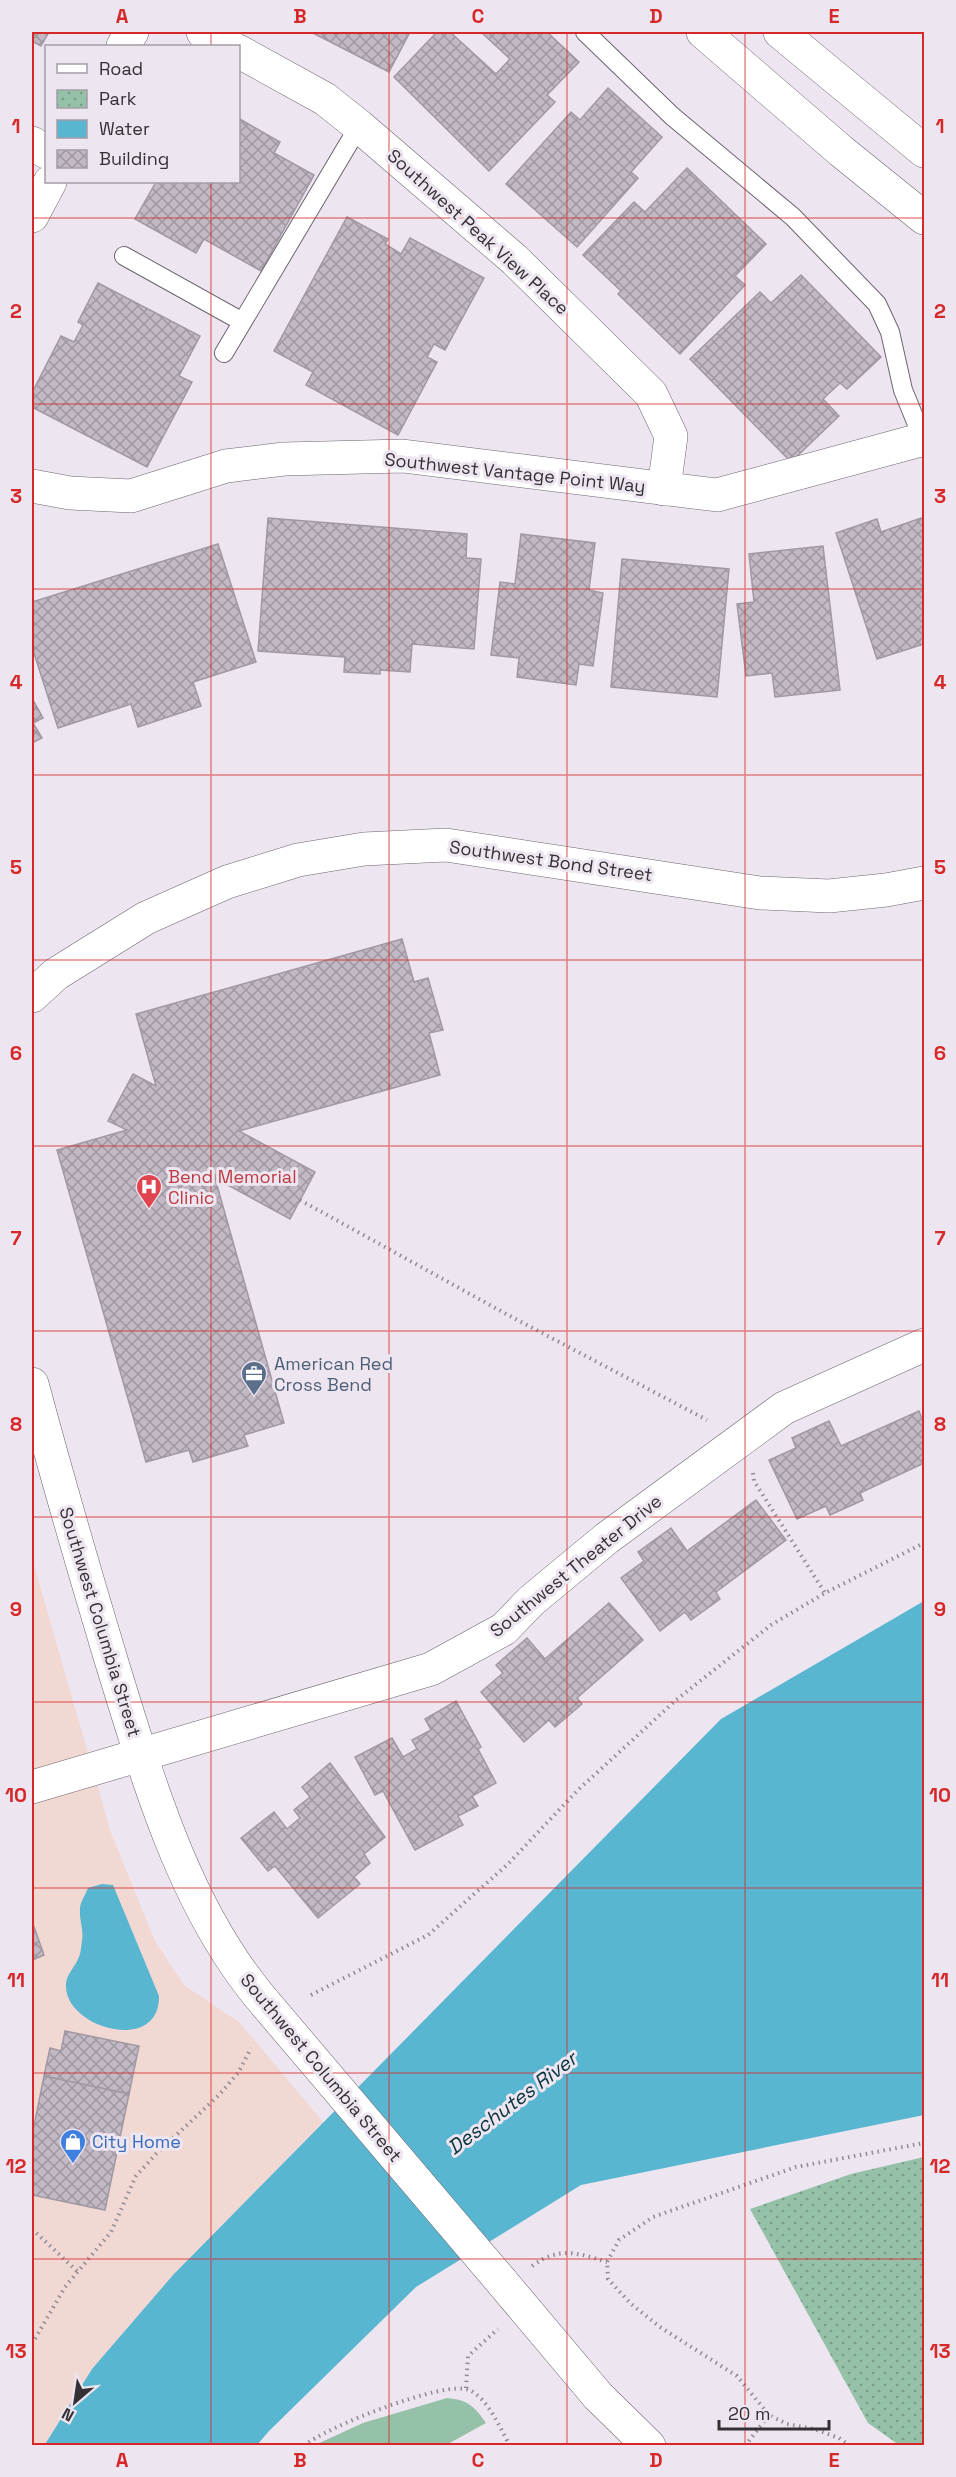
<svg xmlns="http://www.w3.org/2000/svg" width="956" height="2477" viewBox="0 0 956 2477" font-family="'Space Grotesk',sans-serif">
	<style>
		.commercial { fill: #f2d8d3 }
		.grass { fill: #95c1a8 }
		.park { fill: url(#park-dots) }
		.water { fill: #59b6d0 }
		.building { fill: url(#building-cross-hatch); stroke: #a198a3; stroke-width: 1.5 }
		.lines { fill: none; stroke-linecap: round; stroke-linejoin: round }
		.lane-casing { stroke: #6c656f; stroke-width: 20 }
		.street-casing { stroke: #6c656f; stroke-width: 34 }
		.secondary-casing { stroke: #6c656f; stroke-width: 34 }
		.path { stroke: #918b93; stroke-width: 4; stroke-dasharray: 1.5 4.5; stroke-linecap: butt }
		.lane { stroke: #fff; stroke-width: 18 }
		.street { stroke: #fff; stroke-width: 33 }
		.secondary { stroke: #fff; stroke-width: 33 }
		.street-bridge-casing { stroke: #6c656f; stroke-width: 34; stroke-linecap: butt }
		.street-bridge { stroke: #fff; stroke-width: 33 }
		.grid { fill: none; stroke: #d62828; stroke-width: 1.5; stroke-opacity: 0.55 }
		.labels { text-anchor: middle; stroke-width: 6; stroke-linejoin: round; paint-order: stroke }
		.street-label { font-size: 18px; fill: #343135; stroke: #ede5f0 }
		.health-label { font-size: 18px; fill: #be3a42; stroke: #ede5f0; text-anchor: start }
		.service-label { font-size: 18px; fill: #4e5e75; stroke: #ede5f0; text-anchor: start }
		.shop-label { font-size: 18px; fill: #366cbe; stroke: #ede5f0; text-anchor: start }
		.water-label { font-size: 20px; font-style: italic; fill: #05333e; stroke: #ede5f0 }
		.neatline { fill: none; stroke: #d62828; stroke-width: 2 }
		.grid-label { font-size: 20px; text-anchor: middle; font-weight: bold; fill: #d62828 }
	</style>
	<defs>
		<pattern id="park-dots" width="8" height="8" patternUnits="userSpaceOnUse" patternTransform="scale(1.5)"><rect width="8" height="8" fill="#95c1a8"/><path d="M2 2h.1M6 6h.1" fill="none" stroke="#7a9d8a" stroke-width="1.8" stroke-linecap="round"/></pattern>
		<pattern id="building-cross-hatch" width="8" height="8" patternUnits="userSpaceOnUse" patternTransform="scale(1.5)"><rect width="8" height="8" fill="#c2b9c4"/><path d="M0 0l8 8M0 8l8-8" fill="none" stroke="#9e97a0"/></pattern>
	</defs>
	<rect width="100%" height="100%" fill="#ede5f0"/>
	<path class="commercial" d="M32 1558 111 1833 155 1941 184 1985 240 2023 323 2122 173 2275 92 2369 44 2446 32 2445Z"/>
	<path class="grass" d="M447 2398C468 2400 474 2406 486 2423L446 2445H315L363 2423Z"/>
	<path class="park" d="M924 2157V2445H899L868 2423 750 2209 851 2174Z"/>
	<g class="water">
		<path d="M924 1601V2115L581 2185 416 2287 269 2431 257 2445 44 2446 92 2369 173 2275 721 1719Z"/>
		<path d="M102 1884 113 1885 159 1996C160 2055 63 2028 66 1984 66 1975 75 1967 78 1959 81 1954 81 1947 82 1941 84 1930 79 1920 80 1909 80 1902 86 1894 88 1888Z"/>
	</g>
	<g class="building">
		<path d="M32 32H49L41 46 32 41Z"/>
		<path d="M311 32H410L389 72Z"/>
		<path d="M437 32H450L496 74 510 59 481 32H547L579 62 547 95 555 102 489 171 394 77Z"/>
		<path d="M608 88 662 137 631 172 638 178 577 247 506 184 571 112 580 120Z"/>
		<path d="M238 118 280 142 274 153 314 175 261 271 204 239 196 253 135 219 156 182H238Z"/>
		<path d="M687 168 766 244 735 276 745 285 680 354 618 294 621 291 583 255 634 202 645 212Z"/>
		<path d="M347 217 388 239 385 244 401 254 410 238 484 278 445 350 434 344 427 357 437 362 398 435 306 385 313 372 274 351Z"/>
		<path d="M801 275 881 357 847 389 840 383 823 399 839 416 791 462 690 359 760 292 771 303Z"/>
		<path d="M98 283 200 336 179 376 192 382 147 467 32 407V393L61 336 74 342 83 325 78 322Z"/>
		<path d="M924 517V644L877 659 836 533 877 519 881 532Z"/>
		<path d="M268 518 467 534 466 558 481 559 474 649 412 644 410 672 380 670V674L344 672 345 657 258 651Z"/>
		<path d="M521 534 595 543 589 590 603 593 593 666 579 664 576 685 517 677 519 658 491 655 500 582 515 584Z"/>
		<path d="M218 544 256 662 193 682 201 706 138 727 131 704 58 728 32 647V602Z"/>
		<path d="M823 546 840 690 775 697 772 673 746 676 737 604 754 602 749 554Z"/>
		<path d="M622 559 729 569 717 697 611 687Z"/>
		<path d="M32 698 43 718 33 723 42 738 32 743Z"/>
		<path d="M402 939 414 982 428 978 443 1030 429 1033 440 1075 239 1131 315 1172 290 1219 215 1178 284 1423 244 1435 248 1446 193 1462 189 1450 146 1462 57 1150 127 1130 108 1121 133 1074 156 1086 136 1014Z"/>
		<path d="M919 1411 924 1424V1463L860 1493 863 1500 830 1515 826 1506 797 1519 769 1460 796 1448 792 1438 829 1421 841 1446Z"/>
		<path d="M756 1500 786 1540 716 1592 720 1599 691 1620 685 1612 660 1631 621 1578 644 1561 638 1552 671 1528 687 1551Z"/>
		<path d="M609 1603 643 1640 577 1698 582 1704 555 1727 549 1720 524 1742 481 1692 503 1673 496 1665 527 1638 545 1659Z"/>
		<path d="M456 1701 481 1747 478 1749 496 1783 472 1796 478 1806 458 1816 463 1825 415 1850 383 1791 375 1795 355 1757 392 1738 403 1757 417 1749 412 1740 431 1730 425 1719Z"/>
		<path d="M330 1763 385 1837 364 1854 370 1863 354 1877 360 1884 318 1918 275 1866 268 1871 241 1838 274 1812 287 1829 300 1818 294 1810 310 1797 302 1787Z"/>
		<path d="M33 1924 44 1955 32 1960V1925Z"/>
		<path d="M65 2031 139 2046 129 2094 44 2076 50 2048 61 2051Z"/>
		<path d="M44 2076 129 2094 105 2210 32 2195V2136Z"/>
	</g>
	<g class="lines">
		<defs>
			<g id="lane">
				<path d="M585 32 672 116 793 217 877 304 890 332 903 390 923 439"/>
				<path d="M124 256 241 321"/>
				<path d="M224 353 359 126"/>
			</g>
			<g id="street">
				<path d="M203 32 230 46"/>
				<path d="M123 46 132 32"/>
				<path d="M238 51 325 99 359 126 515 260 651 394 671 436 664 489"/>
				<path d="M32 143 46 152"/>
				<path d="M32 216 50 182"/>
				<path d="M32 486 70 493 131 496 226 466 284 459 403 456 717 495 924 439"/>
				<path d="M32 1384C57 1477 84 1570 112 1663 148 1779 184 1909 265 2003"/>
				<path d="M32 1787 431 1669 504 1629 531 1601 607 1538 784 1408 924 1345"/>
				<path d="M502 2282 598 2396 649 2446"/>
			</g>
			<g id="secondary">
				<path d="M703 32 841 151 924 218"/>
				<path d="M780 32 924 151"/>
				<path d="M32 996 56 974 146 918 227 882 298 860 364 849 446 845 760 893 829 896 886 890 924 883"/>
			</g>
		</defs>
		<use href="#lane" class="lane-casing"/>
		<use href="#street" class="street-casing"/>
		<use href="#secondary" class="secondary-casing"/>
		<g class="path">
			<path d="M300 1200 508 1315 707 1420"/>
			<path d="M753 1473 754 1481 825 1593"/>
			<path d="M311 1995 428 1935 508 1864 577 1791 676 1700 771 1625 825 1593 924 1543"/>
			<path d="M32 2229 78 2272"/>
			<path d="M532 2266C559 2246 578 2253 607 2262"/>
			<path d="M32 2344 65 2287 111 2232 136 2176 156 2154 218 2096 238 2073 251 2048"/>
			<path d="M466 2388 468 2356 498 2329"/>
			<path d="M304 2446C323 2428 447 2379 469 2390 488 2398 500 2428 510 2446"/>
			<path d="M745 2446 769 2415"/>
			<path d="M850 2446 839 2438 814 2429 787 2424 769 2415 737 2376 660 2327 630 2303 608 2279 607 2262 619 2240 653 2217 796 2167 924 2143"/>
		</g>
		<use href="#lane" class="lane"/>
		<use href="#street" class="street"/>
		<use href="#secondary" class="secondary"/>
		<defs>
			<path id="street-bridge" d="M265 2003 502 2282"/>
		</defs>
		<use href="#street-bridge" class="street-bridge-casing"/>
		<use href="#street-bridge" class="street-bridge"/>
	</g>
	<path class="grid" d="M211 32V46M389 32V2446M567 32V2446M745 32V2446M211 182V2446M32 218H924M32 404H924M32 589H924M32 775H924M32 960H924M32 1146H924M32 1331H924M32 1517H924M32 1702H924M32 1888H924M32 2073H924M32 2259H924"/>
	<defs>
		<symbol id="hospital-pin" viewBox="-11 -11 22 30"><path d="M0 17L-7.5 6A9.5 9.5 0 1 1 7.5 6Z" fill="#e0444e" stroke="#ede5f0"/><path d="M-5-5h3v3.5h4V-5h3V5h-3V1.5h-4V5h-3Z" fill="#fff"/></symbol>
		<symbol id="office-pin" viewBox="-11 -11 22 30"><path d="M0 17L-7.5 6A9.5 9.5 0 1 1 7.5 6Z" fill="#5c6f8a" stroke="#ede5f0"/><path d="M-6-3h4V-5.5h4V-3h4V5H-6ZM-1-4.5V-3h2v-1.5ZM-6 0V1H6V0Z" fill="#fff"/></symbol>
		<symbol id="shop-pin" viewBox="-11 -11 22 30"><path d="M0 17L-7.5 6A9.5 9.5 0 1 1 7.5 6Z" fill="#3f7fe0" stroke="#ede5f0"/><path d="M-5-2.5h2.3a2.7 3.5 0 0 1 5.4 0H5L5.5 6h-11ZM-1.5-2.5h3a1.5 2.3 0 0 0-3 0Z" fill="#fff"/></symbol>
	</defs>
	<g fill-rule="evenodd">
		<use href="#hospital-pin" x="134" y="1172" width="30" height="40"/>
		<use href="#office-pin" x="239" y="1359" width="30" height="40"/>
		<use href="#shop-pin" x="58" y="2127" width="30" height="40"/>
	</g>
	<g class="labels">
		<g class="street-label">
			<text transform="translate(478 232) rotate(42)" y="6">Southwest Peak View Place</text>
			<text transform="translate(515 473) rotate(6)" y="6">Southwest Vantage Point Way</text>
			<text transform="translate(551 861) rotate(8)" y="6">Southwest Bond Street</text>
			<text transform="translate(576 1566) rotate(-39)" y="6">Southwest Theater Drive</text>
			<text transform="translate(100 1622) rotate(73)" y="6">Southwest Columbia Street</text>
			<text transform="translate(321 2068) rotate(50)" y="6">Southwest Columbia Street</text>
		</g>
		<g class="health-label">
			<text x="168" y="1183">Bend Memorial<tspan x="168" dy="21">Clinic</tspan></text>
		</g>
		<g class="service-label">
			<text x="274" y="1370">American Red<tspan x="274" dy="21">Cross Bend</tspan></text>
		</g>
		<g class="shop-label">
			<text x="92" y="2148">City Home</text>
		</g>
		<g class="water-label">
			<text transform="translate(512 2103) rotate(-37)" y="7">Deschutes River</text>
		</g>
	</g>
	<rect width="956" height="2477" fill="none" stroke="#ede5f0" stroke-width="66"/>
	<rect x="45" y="45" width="195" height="138" fill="#ede5f0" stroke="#a39da5" stroke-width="1.5"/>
	<rect x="57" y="64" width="30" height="9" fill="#ffffff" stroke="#a39da5" stroke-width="1.5"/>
	<text x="99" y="75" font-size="18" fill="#343135">Road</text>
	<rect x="57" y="90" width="30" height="18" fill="url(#park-dots)" stroke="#a39da5" stroke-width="1.5"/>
	<text x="99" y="105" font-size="18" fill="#343135">Park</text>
	<rect x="57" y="120" width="30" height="18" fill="#59b6d0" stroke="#a39da5" stroke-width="1.5"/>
	<text x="99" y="135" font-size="18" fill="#343135">Water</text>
	<rect x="57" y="150" width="30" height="18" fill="url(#building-cross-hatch)" stroke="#a39da5" stroke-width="1.5"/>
	<text x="99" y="165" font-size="18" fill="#343135">Building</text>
	<g transform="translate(75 2402) rotate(209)" stroke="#ede5f0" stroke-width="4.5" paint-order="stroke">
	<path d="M0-4.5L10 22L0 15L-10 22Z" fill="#343135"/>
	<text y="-9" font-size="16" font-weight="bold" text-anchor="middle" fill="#343135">N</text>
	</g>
	<path d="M719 2420v9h110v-9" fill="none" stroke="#343135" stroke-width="3"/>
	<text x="728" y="2420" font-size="18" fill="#343135" stroke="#ede5f0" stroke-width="4.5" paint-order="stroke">20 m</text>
	<rect x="33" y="33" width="890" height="2411" class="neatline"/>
	<g class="grid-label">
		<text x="122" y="23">A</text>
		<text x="300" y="23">B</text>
		<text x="478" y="23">C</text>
		<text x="656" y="23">D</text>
		<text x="834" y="23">E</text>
		<text x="16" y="133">1</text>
		<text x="940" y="133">1</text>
		<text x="16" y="318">2</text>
		<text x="940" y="318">2</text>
		<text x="16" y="503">3</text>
		<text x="940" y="503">3</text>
		<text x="16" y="689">4</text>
		<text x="940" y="689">4</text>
		<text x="16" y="874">5</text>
		<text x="940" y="874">5</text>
		<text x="16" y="1060">6</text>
		<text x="940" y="1060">6</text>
		<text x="16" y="1245">7</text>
		<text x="940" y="1245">7</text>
		<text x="16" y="1431">8</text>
		<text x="940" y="1431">8</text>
		<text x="16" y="1616">9</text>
		<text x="940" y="1616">9</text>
		<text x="16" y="1802">10</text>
		<text x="940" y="1802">10</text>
		<text x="16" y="1987">11</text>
		<text x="940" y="1987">11</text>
		<text x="16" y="2173">12</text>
		<text x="940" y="2173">12</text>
		<text x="16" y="2358">13</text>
		<text x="940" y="2358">13</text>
		<text x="122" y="2467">A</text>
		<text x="300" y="2467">B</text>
		<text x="478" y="2467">C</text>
		<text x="656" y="2467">D</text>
		<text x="834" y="2467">E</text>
	</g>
</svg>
